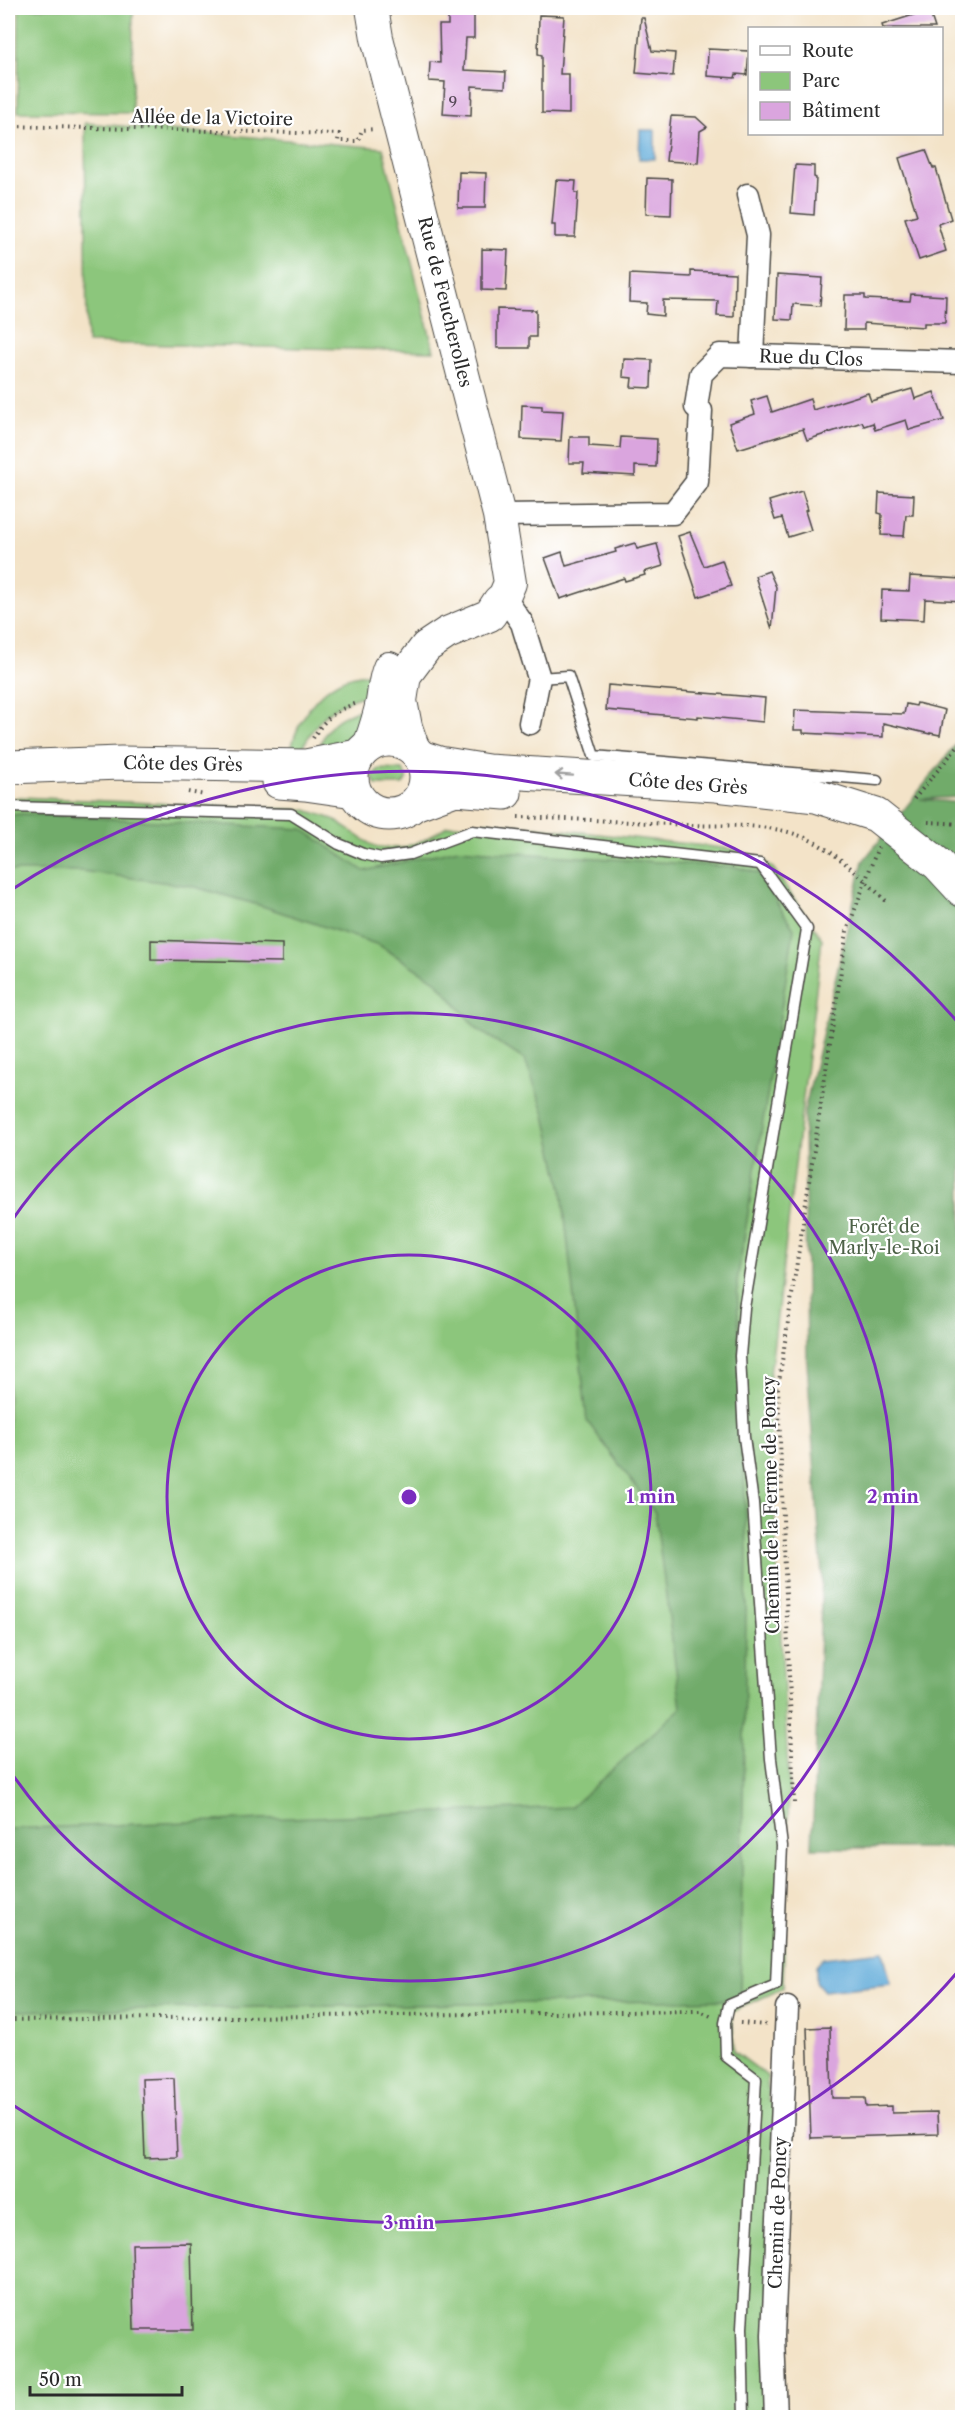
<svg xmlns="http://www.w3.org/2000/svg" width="970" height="2425" viewBox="0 0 970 2425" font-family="'Libre Caslon Text',serif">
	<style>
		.green { fill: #8cc67b; stroke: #5c7853; stroke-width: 1.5 }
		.forest { fill: #71ab6b; stroke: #4e6b4b; stroke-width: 1.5 }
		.water { fill: #61abd9; stroke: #466b82; stroke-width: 1.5 }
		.building { fill: #daa5de }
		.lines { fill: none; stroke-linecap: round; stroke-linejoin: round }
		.lane-casing { stroke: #494743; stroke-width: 13 }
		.street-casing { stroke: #494743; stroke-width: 25 }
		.secondary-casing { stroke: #494743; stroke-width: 34 }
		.primary-casing { stroke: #494743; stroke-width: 35 }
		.path { stroke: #494743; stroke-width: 4; stroke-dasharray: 1.5 4.5; stroke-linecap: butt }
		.lane { stroke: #fff; stroke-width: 10 }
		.street { stroke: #fff; stroke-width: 22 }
		.secondary { stroke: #fff; stroke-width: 32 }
		.primary { stroke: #fff; stroke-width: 33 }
		.oneway { stroke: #a0a0a0 }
		.ring { fill: none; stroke: #7b2cbf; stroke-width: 3 }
		.labels { text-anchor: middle; stroke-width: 4.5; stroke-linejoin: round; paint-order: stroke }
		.number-label { font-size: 15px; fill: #574a58 }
		.street-label { font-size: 18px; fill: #2b2b2b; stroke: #fff }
		.park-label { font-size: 18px; fill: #4d6147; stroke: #fff }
		.centre { fill: #7b2cbf; stroke: #fff; stroke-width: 3 }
		.ring-label { font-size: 18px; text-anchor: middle; font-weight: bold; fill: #7b2cbf; stroke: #fff; stroke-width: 4.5; stroke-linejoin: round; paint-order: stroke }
	</style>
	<rect width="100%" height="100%" fill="#fff"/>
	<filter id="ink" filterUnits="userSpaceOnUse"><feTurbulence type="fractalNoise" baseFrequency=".0167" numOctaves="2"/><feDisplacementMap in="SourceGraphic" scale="12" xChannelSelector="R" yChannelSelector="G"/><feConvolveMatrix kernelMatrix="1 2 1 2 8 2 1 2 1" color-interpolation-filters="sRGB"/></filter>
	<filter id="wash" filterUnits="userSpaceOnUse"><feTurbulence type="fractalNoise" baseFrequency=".008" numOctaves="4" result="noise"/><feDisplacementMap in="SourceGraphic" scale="24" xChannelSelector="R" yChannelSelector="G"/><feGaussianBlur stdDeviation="1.35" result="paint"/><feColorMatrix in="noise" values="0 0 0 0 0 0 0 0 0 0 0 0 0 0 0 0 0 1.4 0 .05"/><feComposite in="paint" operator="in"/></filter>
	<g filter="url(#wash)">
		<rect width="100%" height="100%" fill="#f3e3c8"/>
		<g class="green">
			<path d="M19 8H133L132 113 18 112Z"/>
			<path d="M85 123 383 148 434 351 87 343Z"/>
			<path d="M369 673 372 694C349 699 330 706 316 726 305 740 306 747 290 759 292 728 314 693 342 680 350 676 361 675 369 673Z"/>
			<path d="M375 707 359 742 319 751C324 723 347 710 375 707Z"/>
			<path d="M379 769 403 770 407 779 402 785H376L372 776Z"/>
			<path d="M19 797 306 810 333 819 375 847 402 848 424 840 447 826 491 822 732 849 760 858 773 868 822 939 768 1392 789 1788 783 1988 732 2012 734 2051 767 2076 768 2100 775 2105 769 2417 8 2418V800Z"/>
		</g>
		<g class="forest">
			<path d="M962 737V797L920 799 962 803V1848H812L822 1575 807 1362 804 1112 863 861Z"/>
			<path d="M23 814 302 829 364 871 458 849 736 867 758 873 794 929 737 1282 747 1550 740 2000 8 2011V1829L571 1807 681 1708 655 1513 587 1421 562 1190 544 1111 525 1060 477 1029 437 982 379 945 262 906 191 886 81 871H8V815Z"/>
		</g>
		<g class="water">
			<path d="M640 130H655V159H639Z"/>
			<path d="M883 1951 891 1984 824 1991 816 1982V1965L823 1958Z"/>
		</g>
		<g id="blocks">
			<g class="building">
				<path d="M448 8H474V38H466L464 70 506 72 505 88 472 86 471 116 443 114 445 82 429 81 430 62 440 63 439 25H448Z"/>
				<path d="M929 10 935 28H883L882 25Z"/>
				<path d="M539 15 564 16 560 74H569V114L542 113V55L538 54Z"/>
				<path d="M641 18H644L652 51 675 53 673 76 636 73Z"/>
				<path d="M708 49 749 51 747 75 736 74 735 78 707 76Z"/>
				<path d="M671 116 696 117 707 127 700 131 698 163 666 161Z"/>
				<path d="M926 150 933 168H936L951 219 938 224 946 251 919 260 905 218 917 215 899 158Z"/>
				<path d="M795 165 814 166V177L816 178 814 215 791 213Z"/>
				<path d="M459 172 486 173 485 208H458Z"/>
				<path d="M647 178 672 179 671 215 646 214Z"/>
				<path d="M556 180 576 181 575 193H578L575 237H555V225H552Z"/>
				<path d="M482 249 508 250 506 291 482 290Z"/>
				<path d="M691 271 735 273 734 317 717 316 718 301 663 300V316L646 314 647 303 629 302 630 274 691 277Z"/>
				<path d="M777 275 822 278 820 306 793 304 792 320 775 319Z"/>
				<path d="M911 294 946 296 945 323H924V327L864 323V330H844L845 295H865V299L910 301Z"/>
				<path d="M497 309 536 310V337H529V348H497Z"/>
				<path d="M624 359 652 360 651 388 631 387 632 378 623 377Z"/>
				<path d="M912 389 915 399 934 392 944 420 909 430 906 420 875 430 873 423 864 426 862 422 807 440 803 429 738 449 729 423 755 414 751 401 767 396 772 412 810 399 813 410 868 393 871 401Z"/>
				<path d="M522 405 542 406V410L563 411 561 441 521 439Z"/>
				<path d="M570 437H589V446L620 448 621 437 657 439 656 467 635 466V476L583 473 584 463H569Z"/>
				<path d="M802 491 808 510 805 511 811 530 788 537 782 518 775 520 769 501Z"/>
				<path d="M879 493 914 495 913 515H906L904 536 881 535 882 514 878 513Z"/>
				<path d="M690 532 704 566 722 560 731 586 698 597 678 536Z"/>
				<path d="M635 543 637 549 657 544 663 566 644 572 645 575 625 581 624 578 560 599 545 558 562 552 566 566 616 552 615 549Z"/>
				<path d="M769 571 776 587 772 629 755 576Z"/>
				<path d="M910 576 963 579V601L925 599 924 620 881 618 882 590 909 591Z"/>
				<path d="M608 685 765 698 763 722 698 716V718L606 710Z"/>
				<path d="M917 703 945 710 940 735 930 733V734L883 723V737L803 733V730H794L795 710 904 714 906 704 916 706Z"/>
				<path d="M151 940 282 944V962L151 960Z"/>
				<path d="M830 2027 832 2098H865L866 2107 892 2106V2113L937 2112 938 2134 811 2138 807 2028Z"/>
				<path d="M174 2078 177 2157 145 2158 142 2079Z"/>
				<path d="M191 2243 193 2330H134L132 2244Z"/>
			</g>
		</g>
	</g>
	<g filter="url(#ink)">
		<use href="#blocks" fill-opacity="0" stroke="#494743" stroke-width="1.5"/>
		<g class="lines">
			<defs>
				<g id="lane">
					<path d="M539 678 568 676 594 756 877 780"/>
					<path d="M8 807 291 814 339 844 363 854 381 858 410 854 472 831 760 864 807 929 744 1308 740 1356 744 1437 753 1503 771 1759 782 1846 776 1985 729 2005 725 2023 726 2056 756 2079 742 2328 744 2418"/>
				</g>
				<g id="street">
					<path d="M748 195 758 235 752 356"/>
					<path d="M499 515 673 513 697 482 701 411 696 407 701 374 720 355 962 362"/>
					<path d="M504 597 522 623 539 678 530 723"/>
					<path d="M776 2418 773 2336 787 2008"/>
				</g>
				<g id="secondary">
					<path d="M372 8 377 38 499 515 510 583 504 597 499 601 490 615 447 633 426 647 405 675 401 701 406 727 414 750"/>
					<path d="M369 746C374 732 379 717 382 702 384 690 384 680 389 668"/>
				</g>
				<g id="primary">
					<circle cx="389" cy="777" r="37"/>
					<path d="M420 757 439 763 488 771 716 785 816 796 876 815 938 864 962 890"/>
					<path d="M8 767 121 763 306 766 358 756"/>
					<path d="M279 782 305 784 354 791"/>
					<path d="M417 803 455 789 505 793"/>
				</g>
			</defs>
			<use href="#lane" class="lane-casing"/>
			<use href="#street" class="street-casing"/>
			<use href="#secondary" class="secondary-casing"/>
			<use href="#primary" class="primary-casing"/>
			<g class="path">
				<path d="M8 126 339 134 338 141H358L362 130 376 129"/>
				<path d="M313 738C324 719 337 709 358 703"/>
				<path d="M188 792 205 795"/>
				<path d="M914 799 962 741"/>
				<path d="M518 817C575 819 631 822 688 825 730 827 774 821 814 842 837 853 869 884 888 903"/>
				<path d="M928 822 962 824"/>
				<path d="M794 1803 778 1388 847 931 878 847"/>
				<path d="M8 2020 700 2011 713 2017"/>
				<path d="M740 2023 766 2025"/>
			</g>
			<use href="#lane" class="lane"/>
			<use href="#street" class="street"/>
			<use href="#secondary" class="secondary"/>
			<use href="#primary" class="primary"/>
		</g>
		<defs><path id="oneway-shaft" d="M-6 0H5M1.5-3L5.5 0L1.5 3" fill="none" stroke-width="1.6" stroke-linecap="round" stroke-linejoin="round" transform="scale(1.5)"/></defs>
		<use class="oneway" href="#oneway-shaft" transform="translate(564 775) rotate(-176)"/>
	</g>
	<g class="ring">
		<circle cx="409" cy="1497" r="242"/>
		<path d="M8 1226A484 484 0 1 1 8 1768"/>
		<path d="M961 1968A726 726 0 0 1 8 2102M8 892A726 726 0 0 1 961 1026"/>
	</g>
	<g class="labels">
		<g class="number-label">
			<text x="453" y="107">9</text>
		</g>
		<g class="street-label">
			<text transform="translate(212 118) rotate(1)" y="6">Allée de la Victoire</text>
			<text transform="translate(445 302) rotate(76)" y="6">Rue de Feucherolles</text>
			<text transform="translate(811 358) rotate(2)" y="6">Rue du Clos</text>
			<text transform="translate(183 764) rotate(1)" y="6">Côte des Grès</text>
			<text transform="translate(688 784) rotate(4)" y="6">Côte des Grès</text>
			<text transform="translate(771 1505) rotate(-91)" y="6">Chemin de la Ferme de Poncy</text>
			<text transform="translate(778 2213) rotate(-88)" y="6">Chemin de Poncy</text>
		</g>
		<g class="park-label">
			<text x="884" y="1233">Forêt de<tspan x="884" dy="21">Marly-le-Roi</tspan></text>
		</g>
	</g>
	<circle cx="409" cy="1497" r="9" class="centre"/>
	<g class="ring-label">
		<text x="651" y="1503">1 min</text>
		<text x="893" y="1503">2 min</text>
		<text x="409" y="2229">3 min</text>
	</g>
	<rect width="970" height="2425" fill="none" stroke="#fff" stroke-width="30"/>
	<rect x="748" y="27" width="195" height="108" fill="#ffffff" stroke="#aaaaaa" stroke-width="1.5"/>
	<rect x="760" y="46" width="30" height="9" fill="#ffffff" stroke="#aaaaaa" stroke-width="1.5"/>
	<text x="802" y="57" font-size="18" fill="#2b2b2b">Route</text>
	<rect x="760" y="72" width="30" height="18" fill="#8cc67b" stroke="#aaaaaa" stroke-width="1.5"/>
	<text x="802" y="87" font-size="18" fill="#2b2b2b">Parc</text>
	<rect x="760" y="102" width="30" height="18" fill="#daa5de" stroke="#aaaaaa" stroke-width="1.5"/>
	<text x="802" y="117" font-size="18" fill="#2b2b2b">Bâtiment</text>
	<path d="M30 2386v9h152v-9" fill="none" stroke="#2b2b2b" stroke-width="3"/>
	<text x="39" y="2386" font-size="18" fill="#2b2b2b" stroke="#ffffff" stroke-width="4.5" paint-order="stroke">50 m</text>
</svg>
